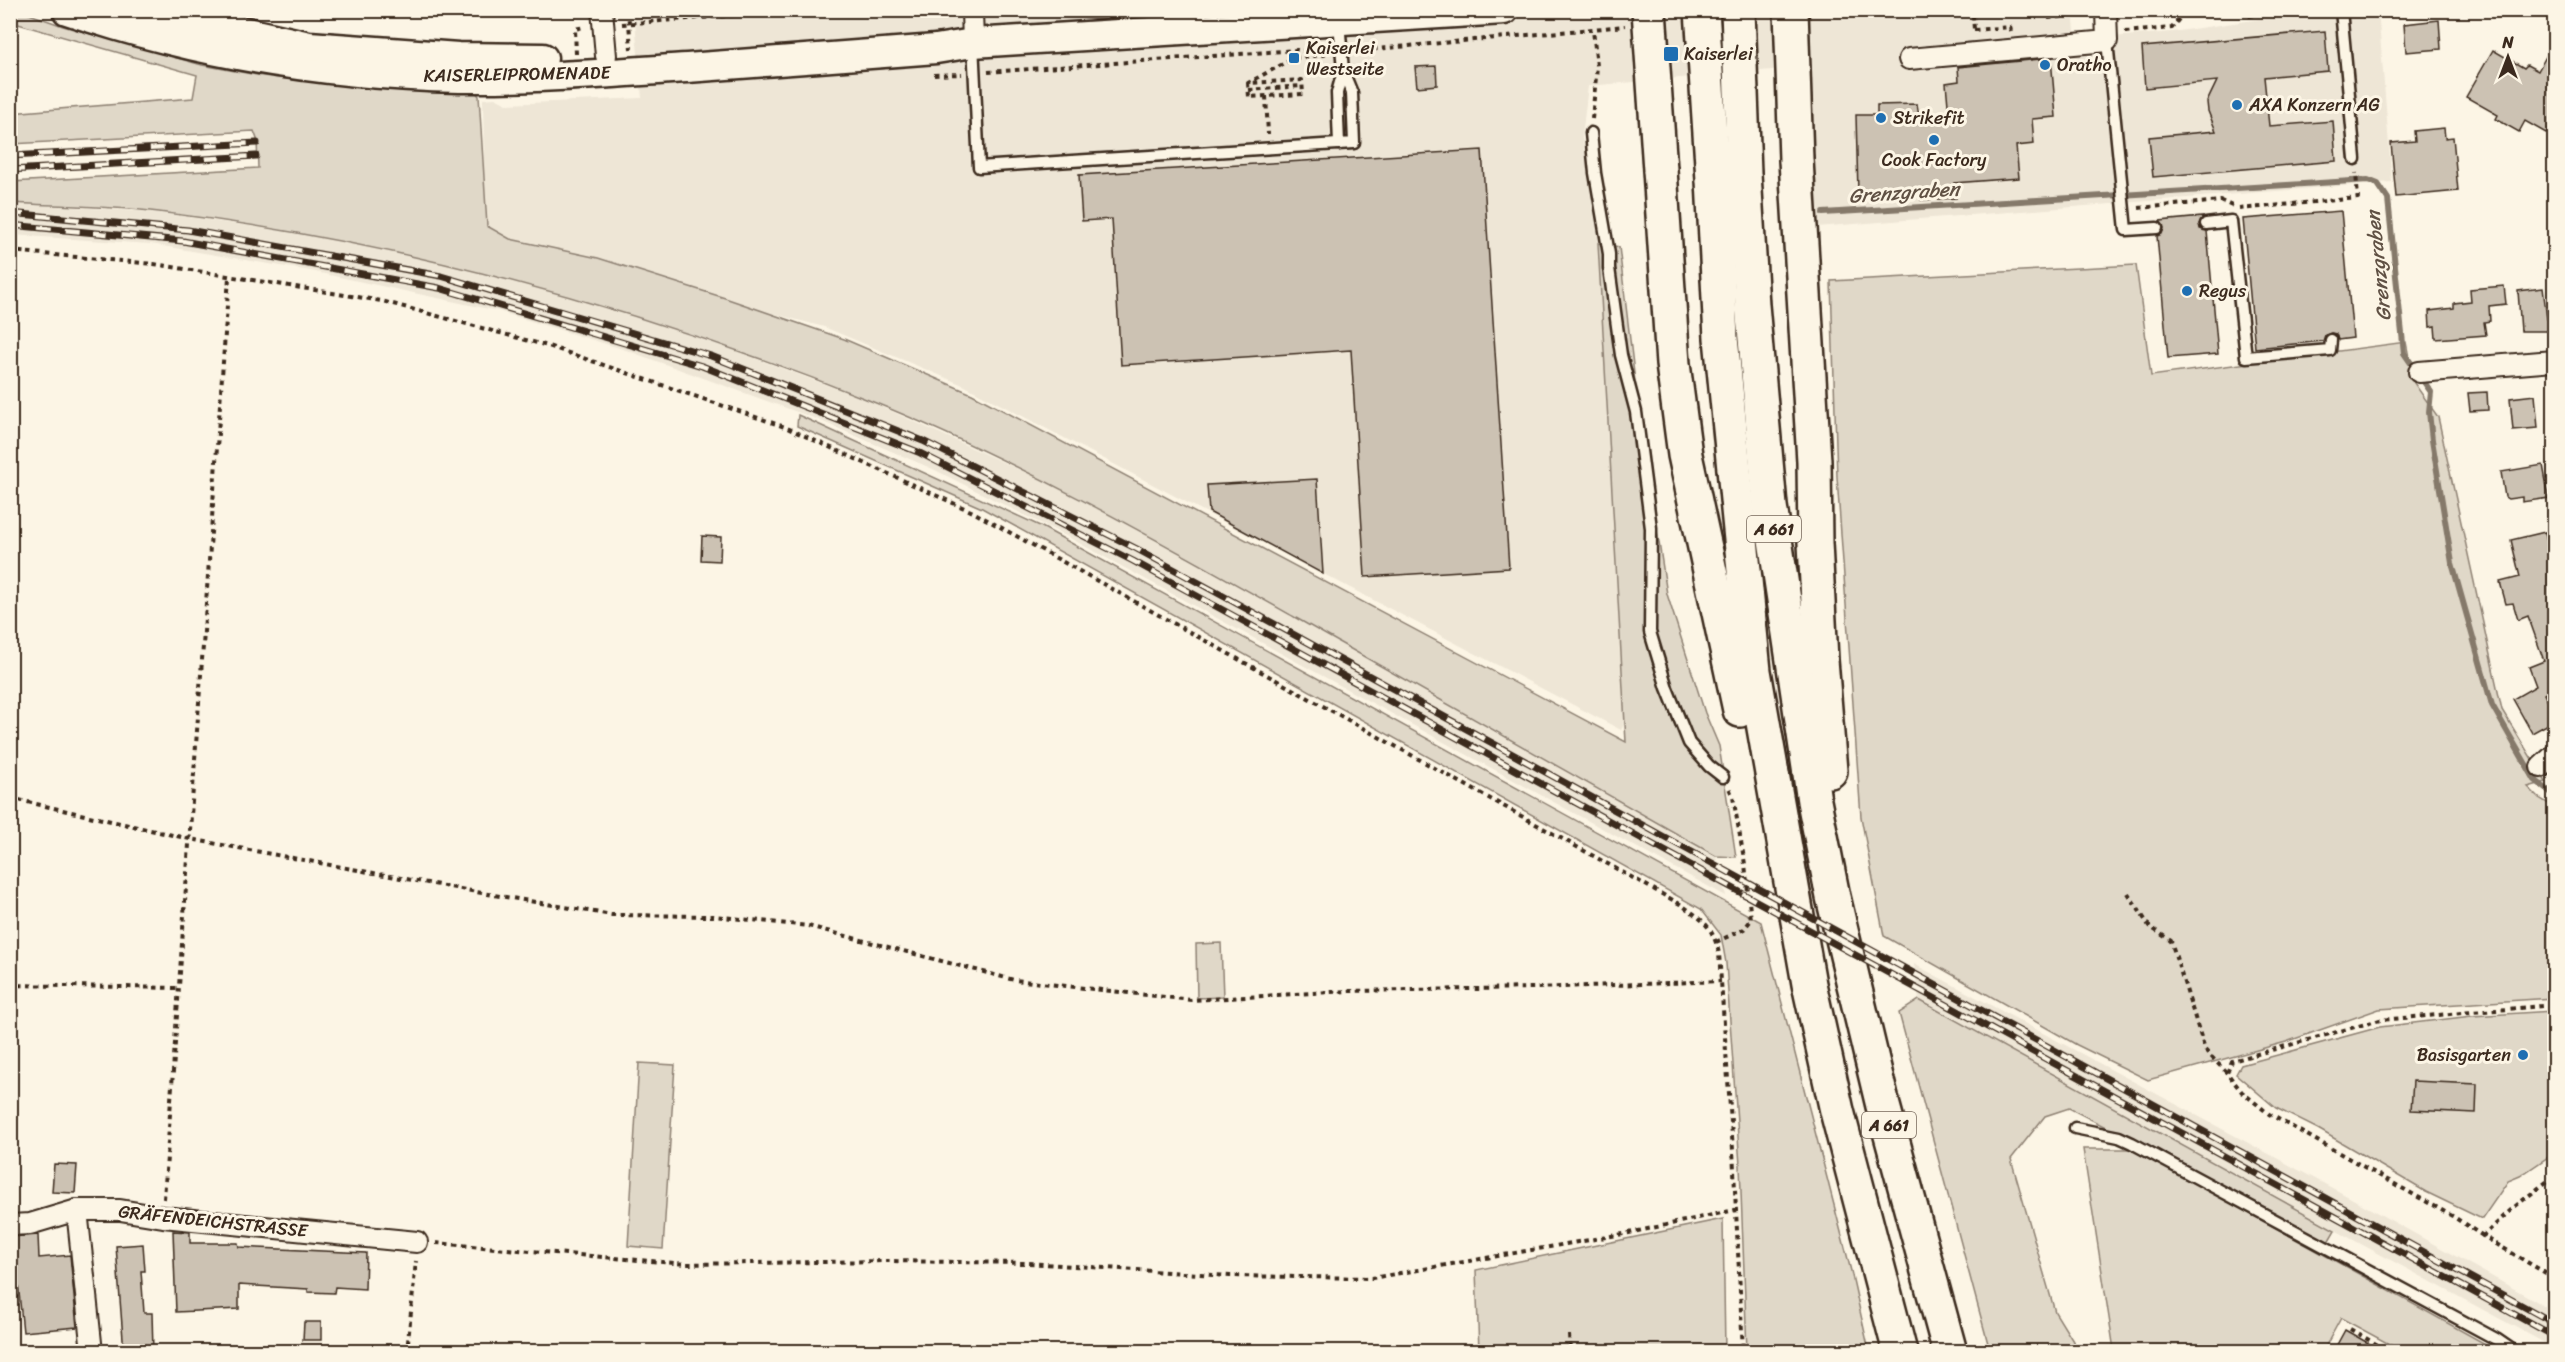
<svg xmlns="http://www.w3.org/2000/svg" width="2565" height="1362" viewBox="0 0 2565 1362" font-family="Sriracha,sans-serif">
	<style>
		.built { fill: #eee6d6 }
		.green { fill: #e0d8c8; stroke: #8e8173; stroke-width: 1.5 }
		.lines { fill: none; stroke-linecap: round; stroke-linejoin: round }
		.stream { stroke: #85796b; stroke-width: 6 }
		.building { fill: #ccc2b3; stroke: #3b2a1e; stroke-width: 1.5 }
		.lane-casing { stroke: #3b2a1e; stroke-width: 15 }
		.street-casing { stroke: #3b2a1e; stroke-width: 24 }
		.secondary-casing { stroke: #3b2a1e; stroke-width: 33 }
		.highway-casing { stroke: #3b2a1e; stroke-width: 38 }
		.path { stroke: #3b2a1e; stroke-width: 4; stroke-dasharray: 4.5 4.5; stroke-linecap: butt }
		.lane { stroke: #fcf5e5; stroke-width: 10 }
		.street { stroke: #fcf5e5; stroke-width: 20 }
		.secondary { stroke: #fcf5e5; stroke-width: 28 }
		.highway { stroke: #fcf5e5; stroke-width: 33 }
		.rail-casing { stroke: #3b2a1e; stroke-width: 7 }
		.rail { stroke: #fcf5e5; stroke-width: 4.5; stroke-dasharray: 14; stroke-linecap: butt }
		.highway-bridge-casing { stroke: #3b2a1e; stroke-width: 38; stroke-linecap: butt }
		.highway-bridge { stroke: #fcf5e5; stroke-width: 33 }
		.poi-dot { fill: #1f6fb2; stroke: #fcf5e5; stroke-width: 2 }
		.labels { text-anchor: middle; stroke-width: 6; stroke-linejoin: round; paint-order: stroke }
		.shield { fill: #fcf5e5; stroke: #75675a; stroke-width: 1.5 }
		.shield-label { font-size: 16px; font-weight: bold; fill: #3b2a1e }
		.poi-label { font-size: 18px; fill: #3b2a1e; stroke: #fcf5e5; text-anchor: start }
		.street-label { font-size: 18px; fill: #3b2a1e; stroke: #fcf5e5 }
		.water-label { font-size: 20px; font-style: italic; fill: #605144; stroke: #fcf5e5 }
	</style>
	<rect width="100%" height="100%" fill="#fcf5e5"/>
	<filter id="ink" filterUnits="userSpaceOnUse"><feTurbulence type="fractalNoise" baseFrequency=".0167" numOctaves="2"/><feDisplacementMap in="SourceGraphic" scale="12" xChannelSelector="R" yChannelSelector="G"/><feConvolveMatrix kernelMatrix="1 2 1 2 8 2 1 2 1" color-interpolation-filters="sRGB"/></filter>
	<g filter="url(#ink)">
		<g class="built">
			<path d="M634 10H2073L2076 40 2172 32 2316 11 2378 10 2392 182 1816 227 1807 67 1588 86 1582 137 1605 244 1642 692 1621 730 963 385 824 327 485 237 483 99 495 98 507 104 642 98Z"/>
			<path d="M10 203 155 212 317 236 501 276 668 326 867 400 1053 485 1210 570 1716 856 1726 896 1068 537 933 469 814 418 626 350 498 311 311 271 151 244 11 235Z"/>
			<path d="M1914 964 2349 1197 2554 1311V1348L2335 1230 1919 1000Z"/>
		</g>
		<g class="green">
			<path d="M11 10 21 11 63 26 202 65 263 76 337 85 474 90 479 96 487 226 510 239 598 258 725 298 844 339 972 394 1626 742 1598 243 1619 247 1638 407 1667 594 1705 713 1719 746 1736 857 1716 856C1576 776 1436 697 1296 618 1156 539 1015 459 866 399 639 308 402 242 159 212 110 206 60 206 11 203V182L258 168 257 139 254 131 11 144 10 113 193 98 197 75 11 22Z"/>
			<path d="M2136 265 2151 376 2406 342 2414 383 2438 417 2502 710 2546 782 2528 787 2539 798 2554 807V998L2379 1009 2286 1042 2148 1080 2077 1045 1884 936 1861 817 1837 477 1831 281Z"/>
			<path d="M798 415 1040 526 1761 922 1851 1271 1869 1351H1747L1740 1165 1726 963 1721 935 1701 909 982 508 797 426Z"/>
			<path d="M1221 943 1223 997 1197 998 1196 944Z"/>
			<path d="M1919 1000 2335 1230 2328 1242 2069 1108 2045 1116 2011 1159 2055 1312 2079 1351H1990L1899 1013Z"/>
			<path d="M2553 1011 2554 1153 2520 1176 2508 1181 2482 1219 2426 1192 2318 1129 2276 1108 2236 1074 2241 1065 2380 1027 2472 1016Z"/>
			<path d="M639 1063 675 1065 663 1249 628 1246Z"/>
			<path d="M2083 1149H2133L2498 1351H2402L2341 1318 2323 1351H2110L2114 1350Z"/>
			<path d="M1723 1219 1725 1351H1479L1476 1270Z"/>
		</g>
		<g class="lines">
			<path class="stream" d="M1823 213 2368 180 2378 184 2388 199 2404 353 2431 392 2429 412 2432 440 2452 563 2492 705 2535 780 2554 795"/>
		</g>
		<g class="building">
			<path d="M2439 20 2441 49 2406 52 2404 24Z"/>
			<path d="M2325 31 2328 71 2264 77 2269 126 2333 121 2336 161 2153 177 2149 137 2216 131 2208 111 2207 102 2217 81 2145 88 2142 47Z"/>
			<path d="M2554 42V133L2549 129 2546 133 2525 121 2519 132 2496 119 2498 115 2466 97 2493 50 2524 68 2527 65 2538 71Z"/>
			<path d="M2051 58 2056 117 2032 119 2034 144 2016 146 2019 178 1954 183 1956 198 1921 200V191L1858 193 1856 115H1877V105L1917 104 1919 116H1949L1946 83 1959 81 1958 67Z"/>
			<path d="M1436 66 1437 85 1417 87 1415 67Z"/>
			<path d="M2444 128 2445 138 2453 137 2458 191 2396 197 2391 143 2415 141 2414 131Z"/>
			<path d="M1482 150 1509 568 1365 577 1351 350 1121 365 1112 219 1082 221 1079 175Z"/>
			<path d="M2341 211 2353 338 2338 340 2336 334 2331 333 2325 335 2323 341 2255 348 2243 219Z"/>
			<path d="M2203 217 2199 224 2200 229 2207 231 2218 354 2168 358 2157 236 2162 234 2164 228 2160 221Z"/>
			<path d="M2504 286 2506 304 2489 306 2490 321 2484 322 2486 335 2436 339 2435 326 2430 327 2429 311 2454 308V303L2471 301 2470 289Z"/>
			<path d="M2543 288 2547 319 2554 327V331H2521L2518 291Z"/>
			<path d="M2487 392 2488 410 2470 411 2468 393Z"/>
			<path d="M2535 395 2538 428 2513 430 2510 398Z"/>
			<path d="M2543 465 2549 498 2522 502V497L2508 499 2505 497 2501 472Z"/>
			<path d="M1317 479 1323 574 1209 512 1207 485Z"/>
			<path d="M2545 532 2554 573V688L2544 694 2554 714V721L2532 733 2513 699 2536 686 2529 667 2544 661 2528 616 2518 620 2513 603 2506 604 2500 582 2520 577 2511 540Z"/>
			<path d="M702 536 721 537 720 561 701 560Z"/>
			<path d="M2413 1081 2477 1084 2476 1113 2411 1110Z"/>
			<path d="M54 1164 77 1165 75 1193 52 1192Z"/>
			<path d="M173 1231 190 1232V1243H238L239 1247 366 1253 365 1289 335 1287 334 1293 308 1292V1289L239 1285V1309L176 1312Z"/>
			<path d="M38 1235 39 1258 70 1255 77 1327 23 1332 16 1263 10 1268V1237Z"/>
			<path d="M143 1244 145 1271H141L144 1313H152L153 1352H124L116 1246Z"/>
			<path d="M304 1322H321V1340H303Z"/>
			<path d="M2345 1330 2384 1352H2333Z"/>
		</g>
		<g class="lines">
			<defs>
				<g id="lane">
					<path d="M2341 10 2355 159"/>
					<path d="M2107 41 2126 230 2157 228"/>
					<path d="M973 43 979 167 1354 143 1352 93 1343 71 1339 21"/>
					<path d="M1591 133 1595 173 1609 254V268L1621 355 1636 412 1651 528 1650 632 1667 688 1689 743 1709 766 1723 777"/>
					<path d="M1339 144 1337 93 1343 71"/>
					<path d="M2206 224 2231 221 2246 357 2330 350 2331 340"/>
					<path d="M2075 1128 2119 1137 2132 1143 2496 1339 2515 1352"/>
				</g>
				<g id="street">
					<path d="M602 10 606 56"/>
					<path d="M972 10 973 43"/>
					<path d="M1909 59 2107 41 2106 10"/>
					<path d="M2419 372 2554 361"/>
					<path d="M2541 767 2554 755"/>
					<path d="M77 1210 92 1352"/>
					<path d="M10 1225 30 1224 77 1210H120L163 1217 417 1242"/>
				</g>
				<g id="secondary">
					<path d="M67 10C193 53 326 75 460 78 535 79 611 73 687 68 770 62 853 55 936 49L973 43 1504 10"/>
					<path d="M148 10 309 46 458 57 543 58"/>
				</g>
				<g id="highway">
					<path d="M1796 160 1814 461 1815 543 1821 660 1830 771"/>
					<path d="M1660 170 1673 364 1685 455 1740 710"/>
					<path d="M1744 174 1752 305 1770 506 1814 801 1833 897 1883 1106 1950 1352"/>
					<path d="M1713 180 1721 338 1754 671 1809 984 1837 1111 1900 1352"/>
				</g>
			</defs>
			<use href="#lane" class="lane-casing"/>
			<use href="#street" class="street-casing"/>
			<use href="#secondary" class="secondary-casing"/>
			<use href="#highway" class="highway-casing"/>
			<g class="path">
				<path d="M628 10 631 49"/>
				<path d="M2242 10 2248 16 2267 13 2269 10"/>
				<path d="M1815 13 1859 10"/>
				<path d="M1973 15 1974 30"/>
				<path d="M2133 16 2184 11"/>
				<path d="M2048 18 2084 15"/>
				<path d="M622 24 803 10"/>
				<path d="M1974 30 2010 27 2011 31"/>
				<path d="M2125 32 2172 28 2184 12 2221 10"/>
				<path d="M1355 51 1625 26"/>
				<path d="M576 54 575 29 584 27"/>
				<path d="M988 72 1297 50 1318 55"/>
				<path d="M934 75 962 74"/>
				<path d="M1248 83 1249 97 1303 94 1302 80 1248 83 1294 58 1330 54"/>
				<path d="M1249 90 1302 86"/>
				<path d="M1266 96 1268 134"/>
				<path d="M1592 119 1597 66 1593 30"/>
				<path d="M2139 208 2221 201 2232 206"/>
				<path d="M2239 209 2358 198 2356 173"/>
				<path d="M10 251 154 264 382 301 548 346 785 427 973 512 1680 904C1703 920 1712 925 1719 953L1733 1150 1743 1352"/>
				<path d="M10 798 190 839 482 893 612 915 713 916 808 926 1014 980 1191 1000 1349 991 1535 988 1721 981"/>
				<path d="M2128 893 2149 926 2171 941 2205 1050 2227 1073"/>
				<path d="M1716 942 1744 929 1751 920 1745 864 1733 797 1729 788"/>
				<path d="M10 985 178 988"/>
				<path d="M2554 1176 2513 1208 2483 1236 2554 1278"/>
				<path d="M164 1199 229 277"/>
				<path d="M2483 1236 2454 1217 2269 1114 2242 1092 2227 1073 2232 1061 2380 1020 2554 1005"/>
				<path d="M436 1243 686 1264 886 1261 1028 1263 1230 1276 1372 1278 1629 1233 1735 1210"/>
				<path d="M2350 1329 2390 1352"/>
				<path d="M1569 1335 1570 1352"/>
				<path d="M407 1352 416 1261"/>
			</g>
			<use href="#lane" class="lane"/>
			<use href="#street" class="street"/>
			<use href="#secondary" class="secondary"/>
			<use href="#highway" class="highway"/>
			<defs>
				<g id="rail">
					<path d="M10 156 257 143"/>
					<path d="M10 170 256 156"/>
					<path d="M10 213 188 230 441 276 711 356 923 441 1137 549 2554 1323"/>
					<path d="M10 225 183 241 439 288 702 366 918 452 1133 561 2554 1336"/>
				</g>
			</defs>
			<use href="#rail" class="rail-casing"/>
			<use href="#rail" class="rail"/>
			<defs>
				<g id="highway-bridge">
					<path d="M1649 10 1660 170"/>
					<path d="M1702 10 1713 180"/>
					<path d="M1738 10 1744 174"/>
					<path d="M1791 10 1796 160"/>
				</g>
			</defs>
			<use href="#highway-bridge" class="highway-bridge-casing"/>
			<use href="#highway-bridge" class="highway-bridge"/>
		</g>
	</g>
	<g class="poi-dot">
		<rect x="1663" y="46" width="16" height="16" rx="3"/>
		<rect x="1288" y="52" width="12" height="12" rx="3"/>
		<circle cx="2045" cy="65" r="6"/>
		<circle cx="2237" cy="105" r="6"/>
		<circle cx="1881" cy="118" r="6"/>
		<circle cx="1934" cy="140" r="6"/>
		<circle cx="2187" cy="291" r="6"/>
		<circle cx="2523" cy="1055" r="6"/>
	</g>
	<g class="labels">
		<g class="shield">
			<rect x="1747" y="516" width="54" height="26" rx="4.5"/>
			<rect x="1862" y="1112" width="54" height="26" rx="4.5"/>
		</g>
		<g class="shield-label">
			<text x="1774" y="535">A 661</text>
			<text x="1889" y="1131">A 661</text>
		</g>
		<g class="poi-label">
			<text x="1306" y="54">Kaiserlei<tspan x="1306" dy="21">Westseite</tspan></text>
			<text x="1684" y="60">Kaiserlei</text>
			<text x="2057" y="71">Oratho</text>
			<text x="2249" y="111">AXA Konzern AG</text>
			<text x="1893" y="124">Strikefit</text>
			<text x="1934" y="166" text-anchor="middle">Cook Factory</text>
			<text x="2199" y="297">Regus</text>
			<text x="2511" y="1061" text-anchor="end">Basisgarten</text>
		</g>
		<g class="street-label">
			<text transform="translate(517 74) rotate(-1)" y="6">KAISERLEIPROMENADE</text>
			<text transform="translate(213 1221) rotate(6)" y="6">GRÄFENDEICHSTRASSE</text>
		</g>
		<g class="water-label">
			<text transform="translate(1904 192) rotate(-4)" y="7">Grenzgraben</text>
			<text transform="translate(2378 266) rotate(-96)" y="7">Grenzgraben</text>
		</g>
	</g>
	<rect width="2565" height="1362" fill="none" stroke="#fcf5e5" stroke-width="36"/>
	<rect x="18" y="18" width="2529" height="1326" fill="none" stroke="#3b2a1e" stroke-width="2" filter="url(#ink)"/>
	<g transform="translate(2508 57)" stroke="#fcf5e5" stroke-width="4.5" paint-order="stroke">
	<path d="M0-4.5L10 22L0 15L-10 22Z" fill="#3b2a1e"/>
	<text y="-9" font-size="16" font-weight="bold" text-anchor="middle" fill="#3b2a1e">N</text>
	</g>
</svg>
